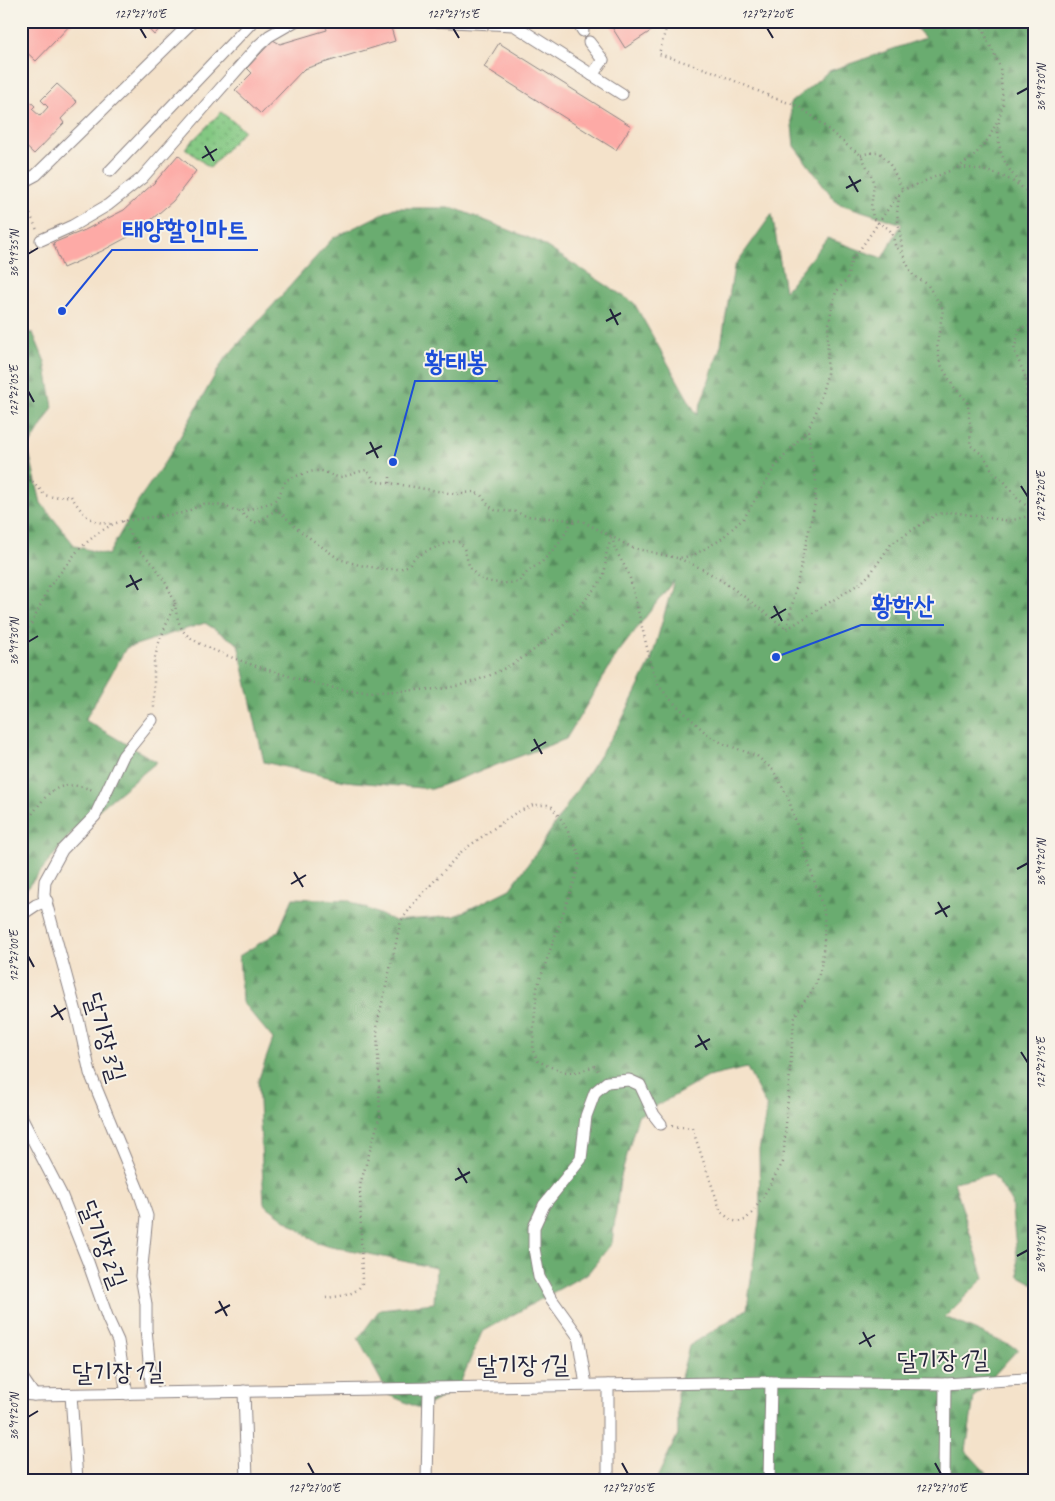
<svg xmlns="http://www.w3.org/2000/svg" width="1055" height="1501" viewBox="0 0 1055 1501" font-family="Caveat,'Poor Story',sans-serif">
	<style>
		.forest { fill: url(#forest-firs); stroke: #466756 }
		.park { fill: url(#park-dots); stroke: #52755e }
		.building { fill: #fdaaa6 }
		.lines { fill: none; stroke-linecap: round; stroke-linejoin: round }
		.street-casing { stroke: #8b8282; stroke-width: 13 }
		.path { stroke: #8b8282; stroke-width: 2.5; stroke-dasharray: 1 4; stroke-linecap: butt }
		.street { stroke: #fff; stroke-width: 11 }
		.ticks { fill: none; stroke: #22223b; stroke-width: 2 }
		.labels { text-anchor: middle; stroke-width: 4; stroke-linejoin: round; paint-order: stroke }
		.street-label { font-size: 25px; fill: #22223b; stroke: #f7f3e8 }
		.leader { fill: none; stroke: #1d4ed8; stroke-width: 2 }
		.callout-dot { fill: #1d4ed8; stroke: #f7f3e8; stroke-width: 2 }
		.callout-label { font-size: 26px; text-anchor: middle; font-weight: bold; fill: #1d4ed8; stroke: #f7f3e8; stroke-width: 4; stroke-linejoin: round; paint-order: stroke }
		.neatline { fill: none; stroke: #22223b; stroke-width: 2 }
		.ticks-label { font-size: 12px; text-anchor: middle; fill: #22223b }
	</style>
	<defs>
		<pattern id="forest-firs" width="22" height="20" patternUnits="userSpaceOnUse" patternTransform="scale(1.25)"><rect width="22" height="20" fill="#6aac70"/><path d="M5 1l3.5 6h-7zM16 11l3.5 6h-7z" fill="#578c5d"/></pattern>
		<pattern id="park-dots" width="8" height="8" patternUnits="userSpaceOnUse" patternTransform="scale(1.25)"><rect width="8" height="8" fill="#83c882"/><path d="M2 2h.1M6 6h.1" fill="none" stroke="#6ba26c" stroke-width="1.8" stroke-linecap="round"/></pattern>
	</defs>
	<rect width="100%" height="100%" fill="#f7f3e8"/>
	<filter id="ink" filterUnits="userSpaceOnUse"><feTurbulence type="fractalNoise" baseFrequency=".02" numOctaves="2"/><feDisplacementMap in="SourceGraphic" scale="10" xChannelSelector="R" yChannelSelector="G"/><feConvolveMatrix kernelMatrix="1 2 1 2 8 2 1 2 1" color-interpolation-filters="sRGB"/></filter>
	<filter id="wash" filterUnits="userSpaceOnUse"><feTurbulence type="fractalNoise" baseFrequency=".0096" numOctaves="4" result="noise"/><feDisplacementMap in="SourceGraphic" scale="20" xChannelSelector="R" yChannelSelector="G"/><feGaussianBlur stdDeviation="1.12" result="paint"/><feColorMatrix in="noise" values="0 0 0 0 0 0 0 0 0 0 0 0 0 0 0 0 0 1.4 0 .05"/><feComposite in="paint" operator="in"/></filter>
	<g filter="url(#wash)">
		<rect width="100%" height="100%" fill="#f4e2ca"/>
		<path class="forest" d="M910 21H1034V1284L1019 1276 1011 1200 992 1174 954 1182 984 1278 945 1317 1018 1349 974 1397 966 1451 993 1480H656L678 1434 677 1393 689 1346 747 1309 760 1214 759 1150 767 1108 747 1068 708 1077 638 1116 620 1180 612 1243 588 1273 482 1332 458 1388 421 1409 389 1395 358 1339 380 1309 434 1303 436 1268 317 1243 264 1204 258 1081 273 1039 242 1002 239 956 278 932 293 898 347 900 395 921 455 916 510 889 538 850 620 724 651 661 674 580 618 653 566 739 432 789 345 781 264 762 238 644 205 623 126 648 85 720 157 762 75 829 27 888 21 900V332L33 333 45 362 53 407 28 448 41 503 75 546 108 555 142 495 171 453 223 361 333 238 394 208H454L539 242 634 303 697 415 721 345 734 267 772 214 785 291 827 238 882 258 902 224 837 203 794 146 790 103 829 71 925 38Z"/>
		<path class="park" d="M221 112 244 130 210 168 185 148Z"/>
		<g id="blocks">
			<g class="building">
				<path d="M31 21H74L36 61 21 47V31Z"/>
				<path d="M141 21H167L154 35Z"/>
				<path d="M332 21H389L395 41 304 69 261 114 235 90 252 73 247 68 273 40 280 44 327 30 325 23Z"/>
				<path d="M608 21H649L654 29 625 48Z"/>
				<path d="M499 43 631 126 616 150 484 67Z"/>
				<path d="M57 84 77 102 61 119 64 123 34 154 21 142V135L26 130 21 125V93L35 106 32 109 40 116 48 107 41 100Z"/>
				<path d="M178 155 196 171 173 201 137 232 102 251 63 268 53 243 85 230 124 210 155 182Z"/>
			</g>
		</g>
	</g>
	<g filter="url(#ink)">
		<use href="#blocks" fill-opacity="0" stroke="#8b8282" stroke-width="1"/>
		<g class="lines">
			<defs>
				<g id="street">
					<path d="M431 21 514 25 520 21"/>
					<path d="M577 21 583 31"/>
					<path d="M514 25 622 94"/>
					<path d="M589 42 603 60 592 75"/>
					<path d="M110 171 253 21"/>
					<path d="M21 183 36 175 193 21"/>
					<path d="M41 240 72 226 108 205 142 178 258 46 269 36 295 21"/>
					<path d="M152 720 123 756 95 816 62 850 45 881 44 895 79 1023 90 1073 139 1192 147 1216 141 1276 146 1304V1329L152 1393"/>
					<path d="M21 915 36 905 47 901"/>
					<path d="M21 1117 61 1194 88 1262 108 1319 118 1341 127 1394"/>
					<path d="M21 1376 34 1395"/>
					<path d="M586 1385 578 1336 550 1297 539 1277 534 1248V1227L544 1205 581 1159 586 1116 595 1092 607 1082 629 1080 640 1085 654 1115 661 1124"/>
					<path d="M244 1391 247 1480"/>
					<path d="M21 1394 34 1395 771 1382 945 1384 1025 1379"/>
					<path d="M71 1395 77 1480"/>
					<path d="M427 1480 429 1388"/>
					<path d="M608 1480V1385"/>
					<path d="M769 1480 771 1382"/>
					<path d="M944 1480 945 1384"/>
				</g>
			</defs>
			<use href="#street" class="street-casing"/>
			<g class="path">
				<path d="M668 21 659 54 712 71 774 98 798 106 811 115 849 147 861 155 871 175 874 185 871 207 873 218 878 223 888 228 892 233 895 245 904 257 910 270 913 275 927 284 943 309 937 345 940 363 953 386 967 401 969 411V418L971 427 970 445 984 456 993 472 1004 481 1018 499 1034 512"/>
				<path d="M999 122C995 148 1005 166 1021 185"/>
				<path d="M861 155C865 154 872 152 877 152 888 154 897 180 903 190"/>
				<path d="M960 167C989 170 1014 176 1034 199"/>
				<path d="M22 196 37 230"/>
				<path d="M899 196 897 213 903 254"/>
				<path d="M21 250H31L33 248"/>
				<path d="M1034 325 1020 328 1014 350 1026 378 1027 407 1025 425 1034 438"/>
				<path d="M21 466 25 469C26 479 39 486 44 495L53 497 71 496C83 514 89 523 112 524"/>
				<path d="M390 483V475"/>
				<path d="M239 511 251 521 258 523 277 509 300 531 339 559 359 565 383 569H400L409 565 415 557 427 551 452 541 460 542C466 549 466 557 469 565 478 585 500 584 519 582L528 571 542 562 560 542 570 525 575 522"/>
				<path d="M123 521 141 552 155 566 167 585 175 603 158 645 154 662V709"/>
				<path d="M612 537 615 549 629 574 652 668 659 686 671 700 708 735 722 743 757 756 773 770 788 797 824 912C825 931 824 965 816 983 810 997 800 1003 794 1020L783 1162 767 1190 753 1212 745 1220 738 1222 731 1220 721 1212 692 1128 672 1126"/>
				<path d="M679 559C716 571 755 606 787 629"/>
				<path d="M175 603C176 613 178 624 184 632 200 653 315 685 344 690 372 694 410 690 439 689 498 682 550 645 586 599 591 592 601 583 604 574 606 567 605 559 607 551 608 547 610 542 612 537"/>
				<path d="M787 628 815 503 816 480 810 447 808 429"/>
				<path d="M787 629 862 582 871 573 891 544 937 514 952 512 1009 521 1029 516 1034 513"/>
				<path d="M21 641 32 623 49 587 79 549 98 533 113 524 123 521 183 513 204 504 226 506 234 511 247 510 273 502 278 497 286 480C297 476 310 470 321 471 328 472 333 477 340 477 350 476 358 471 367 470L375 482 390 483 455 494 473 492 481 495 489 506 495 510 516 512 526 516 582 521 633 548 677 558 692 556 720 540 744 518 775 467 808 429 817 410 827 375 828 330 832 306 836 292 847 279 852 258 861 248 895 199 903 190 959 167 975 155 989 138 999 118 1003 104 1000 67 979 21"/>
				<path d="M21 867 24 862C26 849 26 835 29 822 30 816 35 810 39 805 55 783 69 782 93 790"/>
				<path d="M326 1298C338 1296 357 1296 362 1283L360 1185 380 1116 377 1025 401 921 414 903 462 851 514 814 533 805H547L552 807 563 822 579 853 580 861 576 876 537 988 534 1023 533 1051 538 1061 546 1065 564 1072H579L594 1066 600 1073"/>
			</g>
			<use href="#street" class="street"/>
		</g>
	</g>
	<path class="ticks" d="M140 28 146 38M453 28 459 38M767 28 773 38M1017 94 1028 88M205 146 214 161M202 158 217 149M849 176 858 192M846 188 861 180M28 254 38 248M610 309 618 325M606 321 621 313M28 391 34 402M370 442 378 458M366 454 382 446M1021 486 1028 497M130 575 138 590M126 587 142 579M774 606 782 621M771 618 786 609M28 642 38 636M534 739 542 754M531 751 546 742M1017 869 1028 863M294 872 303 887M291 884 306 875M938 902 947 917M935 914 950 906M28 956 34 967M54 1005 63 1020M51 1017 66 1008M698 1035 707 1050M695 1047 710 1039M1021 1052 1028 1063M458 1168 467 1183M455 1180 470 1172M1017 1256 1028 1250M219 1301 227 1316M215 1313 230 1305M863 1332 871 1347M859 1344 875 1335M28 1417 38 1411M308 1463 314 1474M622 1463 628 1474M935 1463 941 1474"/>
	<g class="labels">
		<g class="street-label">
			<text transform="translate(106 1037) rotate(74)" y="9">달기장3길</text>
			<text transform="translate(104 1244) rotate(69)" y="9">달기장2길</text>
			<text transform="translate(943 1359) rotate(-1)" y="9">달기장1길</text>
			<text transform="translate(523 1364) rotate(-1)" y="9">달기장1길</text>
			<text transform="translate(118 1371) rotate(-1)" y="9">달기장1길</text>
		</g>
	</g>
	<path class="leader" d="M62 311L112 250H258M393 462L415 381H498M776 657L861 625H944"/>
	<g class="callout-dot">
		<circle cx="62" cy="311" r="5"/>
		<circle cx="393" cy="462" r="5"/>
		<circle cx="776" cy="657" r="5"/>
	</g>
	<g class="callout-label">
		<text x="185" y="238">태양할인마트</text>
		<text x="456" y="370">황태봉</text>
		<text x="903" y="614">황학산</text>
	</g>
	<rect width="1055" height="1501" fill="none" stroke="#f7f3e8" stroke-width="55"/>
	<rect x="28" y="28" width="1000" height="1446" class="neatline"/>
	<g class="ticks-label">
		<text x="140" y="18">127°27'10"E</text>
		<text x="453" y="18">127°27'15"E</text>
		<text x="767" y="18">127°27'20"E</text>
		<text transform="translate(1041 88) rotate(-90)" y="4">36°19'30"N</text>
		<text transform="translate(14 254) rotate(-90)" y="4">36°19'35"N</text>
		<text transform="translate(14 391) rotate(-90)" y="4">127°27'05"E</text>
		<text transform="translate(1041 497) rotate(-90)" y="4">127°27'20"E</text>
		<text transform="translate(14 642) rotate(-90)" y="4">36°19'30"N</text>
		<text transform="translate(1041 863) rotate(-90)" y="4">36°19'20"N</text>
		<text transform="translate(14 956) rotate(-90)" y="4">127°27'00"E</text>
		<text transform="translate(1041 1063) rotate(-90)" y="4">127°27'15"E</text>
		<text transform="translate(1041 1250) rotate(-90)" y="4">36°19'15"N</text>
		<text transform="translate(14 1417) rotate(-90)" y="4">36°19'20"N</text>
		<text x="314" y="1492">127°27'00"E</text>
		<text x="628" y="1492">127°27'05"E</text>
		<text x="941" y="1492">127°27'10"E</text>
	</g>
</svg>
